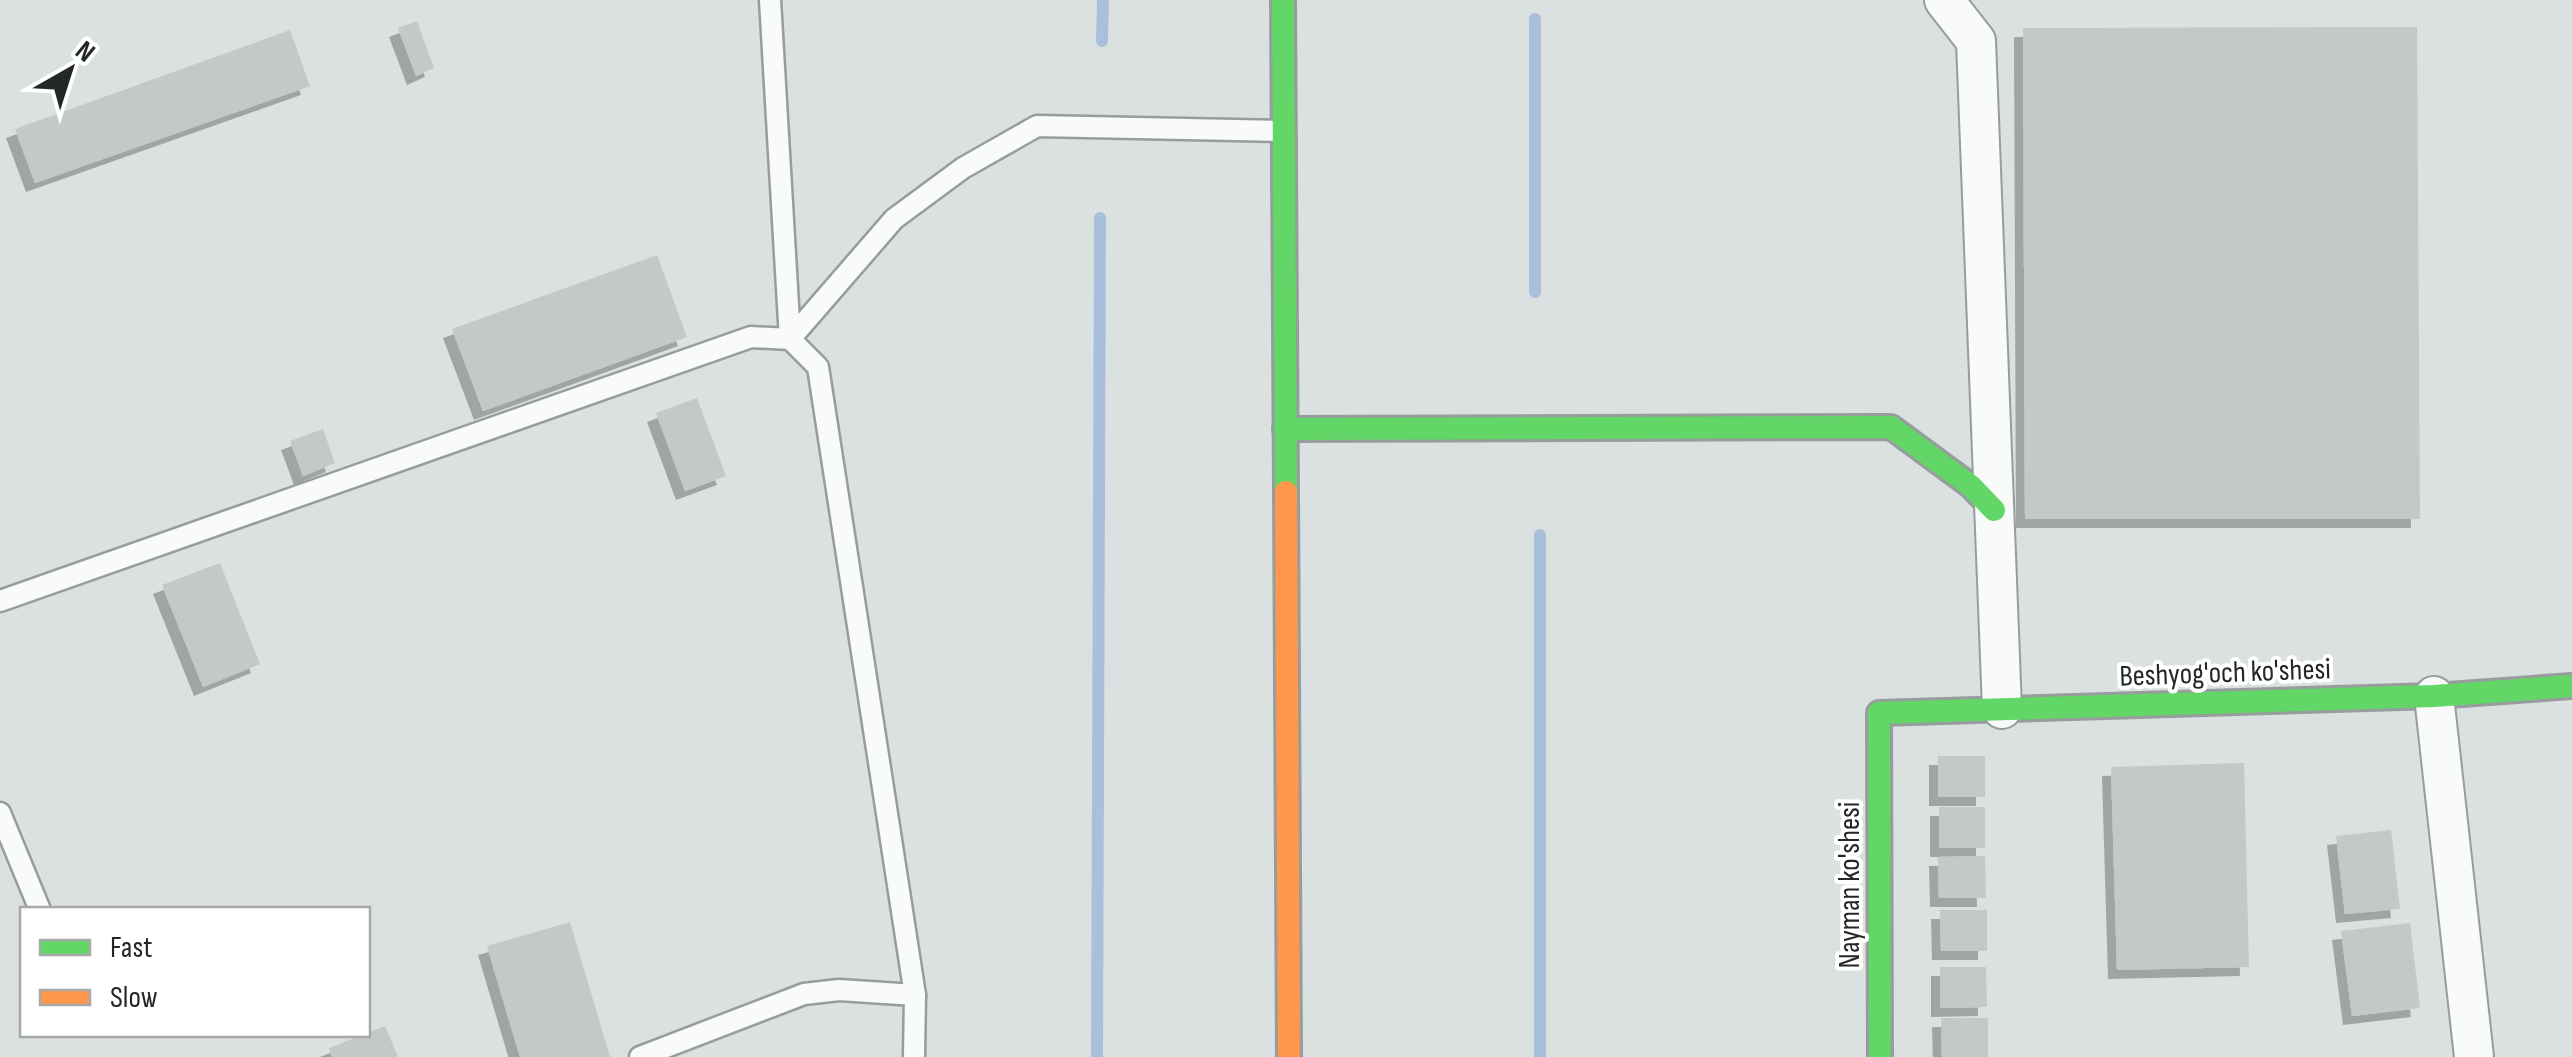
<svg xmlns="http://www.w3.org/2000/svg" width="2572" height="1057" viewBox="0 0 2572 1057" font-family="'Sofia Sans Condensed',sans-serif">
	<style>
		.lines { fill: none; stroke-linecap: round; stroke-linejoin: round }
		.stream { stroke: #aabfdc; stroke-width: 12 }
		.building { fill: #c3c9c7; filter: url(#shadow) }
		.lane-casing { stroke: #979c9c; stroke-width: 25 }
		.street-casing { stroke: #979c9c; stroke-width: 42 }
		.fast-casing { stroke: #979c9c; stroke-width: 28 }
		.slow-casing { stroke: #979c9c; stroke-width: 28 }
		.lane { stroke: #f9fafa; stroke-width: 20 }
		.street { stroke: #f9fafa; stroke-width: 38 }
		.fast { stroke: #63d668; stroke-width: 22 }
		.slow { stroke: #ff974d; stroke-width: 22 }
		.labels { text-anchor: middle; stroke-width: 8; stroke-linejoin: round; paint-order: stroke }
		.street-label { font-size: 30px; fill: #232827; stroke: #fff }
	</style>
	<defs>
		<filter id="shadow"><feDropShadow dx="-9" dy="9" stdDeviation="0" flood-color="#0004"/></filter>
	</defs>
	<rect width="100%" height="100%" fill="#dae1e0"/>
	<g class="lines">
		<g class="stream">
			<path d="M1102 41 1103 0"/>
			<path d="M1535 292V19"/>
			<path d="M1097 1057 1100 218"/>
			<path d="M1540 1057V535"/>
		</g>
	</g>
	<g class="building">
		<path d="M417 21 434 68 416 76 398 28Z"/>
		<path d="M2417 27 2420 519H2025L2023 28Z"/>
		<path d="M290 30 310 86 35 183 15 129Z"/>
		<path d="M657 255 687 337 483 411 452 329Z"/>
		<path d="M697 398 726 476 685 491 656 413Z"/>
		<path d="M323 429 335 463 303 476 290 441Z"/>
		<path d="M220 563 260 664 203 687 162 585Z"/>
		<rect x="1938" y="756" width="47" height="41"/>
		<path d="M2244 763 2249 967 2117 970 2111 767Z"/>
		<rect x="1939" y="807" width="46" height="41"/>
		<path d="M2391 830 2400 909 2345 914 2336 836Z"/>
		<path d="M1985 856 1986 898H1939L1938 857Z"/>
		<path d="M1940 910H1987V951H1941Z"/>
		<path d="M570 922 610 1057H520L487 946Z"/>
		<path d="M2410 923 2420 1008 2352 1016 2341 931Z"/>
		<path d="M1940 967H1986L1987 1007 1940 1008Z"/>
		<path d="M1941 1018H1988V1057H1942Z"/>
		<path d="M385 1026 398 1057H332L329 1048Z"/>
	</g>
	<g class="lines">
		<defs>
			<g id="lane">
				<path d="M770 0 790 339 894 219 963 168 1037 126 1282 131"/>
				<path d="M0 601 751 337 790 339 818 367 915 995 914 1057"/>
				<path d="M0 813 40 910"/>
				<path d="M640 1057 804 994 839 990 915 995"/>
			</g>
			<g id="street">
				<path d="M1944 0 1976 41 2002 709"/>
				<path d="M2434 696 2474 1057"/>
			</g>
			<g id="fast">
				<path d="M1283 0 1286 492"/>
				<path d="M1285 429 1891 427 1971 486 1994 510"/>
				<path d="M1880 1057 1879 713 2434 696 2572 686"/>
			</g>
			<path id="slow" d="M1286 492 1289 1057"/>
		</defs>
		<use href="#lane" class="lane-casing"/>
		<use href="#street" class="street-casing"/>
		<use href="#fast" class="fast-casing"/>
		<use href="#slow" class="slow-casing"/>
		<use href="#lane" class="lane"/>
		<use href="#street" class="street"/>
		<use href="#fast" class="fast"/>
		<use href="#slow" class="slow"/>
	</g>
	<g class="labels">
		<g class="street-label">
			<text transform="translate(2225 672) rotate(-2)" y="10">Beshyog'och ko'shesi</text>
			<text transform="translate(1849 885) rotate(-90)" y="10">Nayman ko'shesi</text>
		</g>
	</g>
	<rect x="20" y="907" width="350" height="130" fill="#ffffff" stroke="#a7a9a9" stroke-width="2.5"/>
	<rect x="40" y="940" width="50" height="15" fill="#63d668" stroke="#a7a9a9" stroke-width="2.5"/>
	<text x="110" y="957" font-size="30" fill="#232827">Fast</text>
	<rect x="40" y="990" width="50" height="15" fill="#ff974d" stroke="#a7a9a9" stroke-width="2.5"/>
	<text x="110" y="1007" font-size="30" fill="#232827">Slow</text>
	<g transform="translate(70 70) rotate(39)" stroke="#ffffff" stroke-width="8" paint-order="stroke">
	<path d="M0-8L18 38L0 25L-18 38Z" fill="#232827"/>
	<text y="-15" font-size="28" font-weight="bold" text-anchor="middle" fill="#232827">N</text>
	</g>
</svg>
